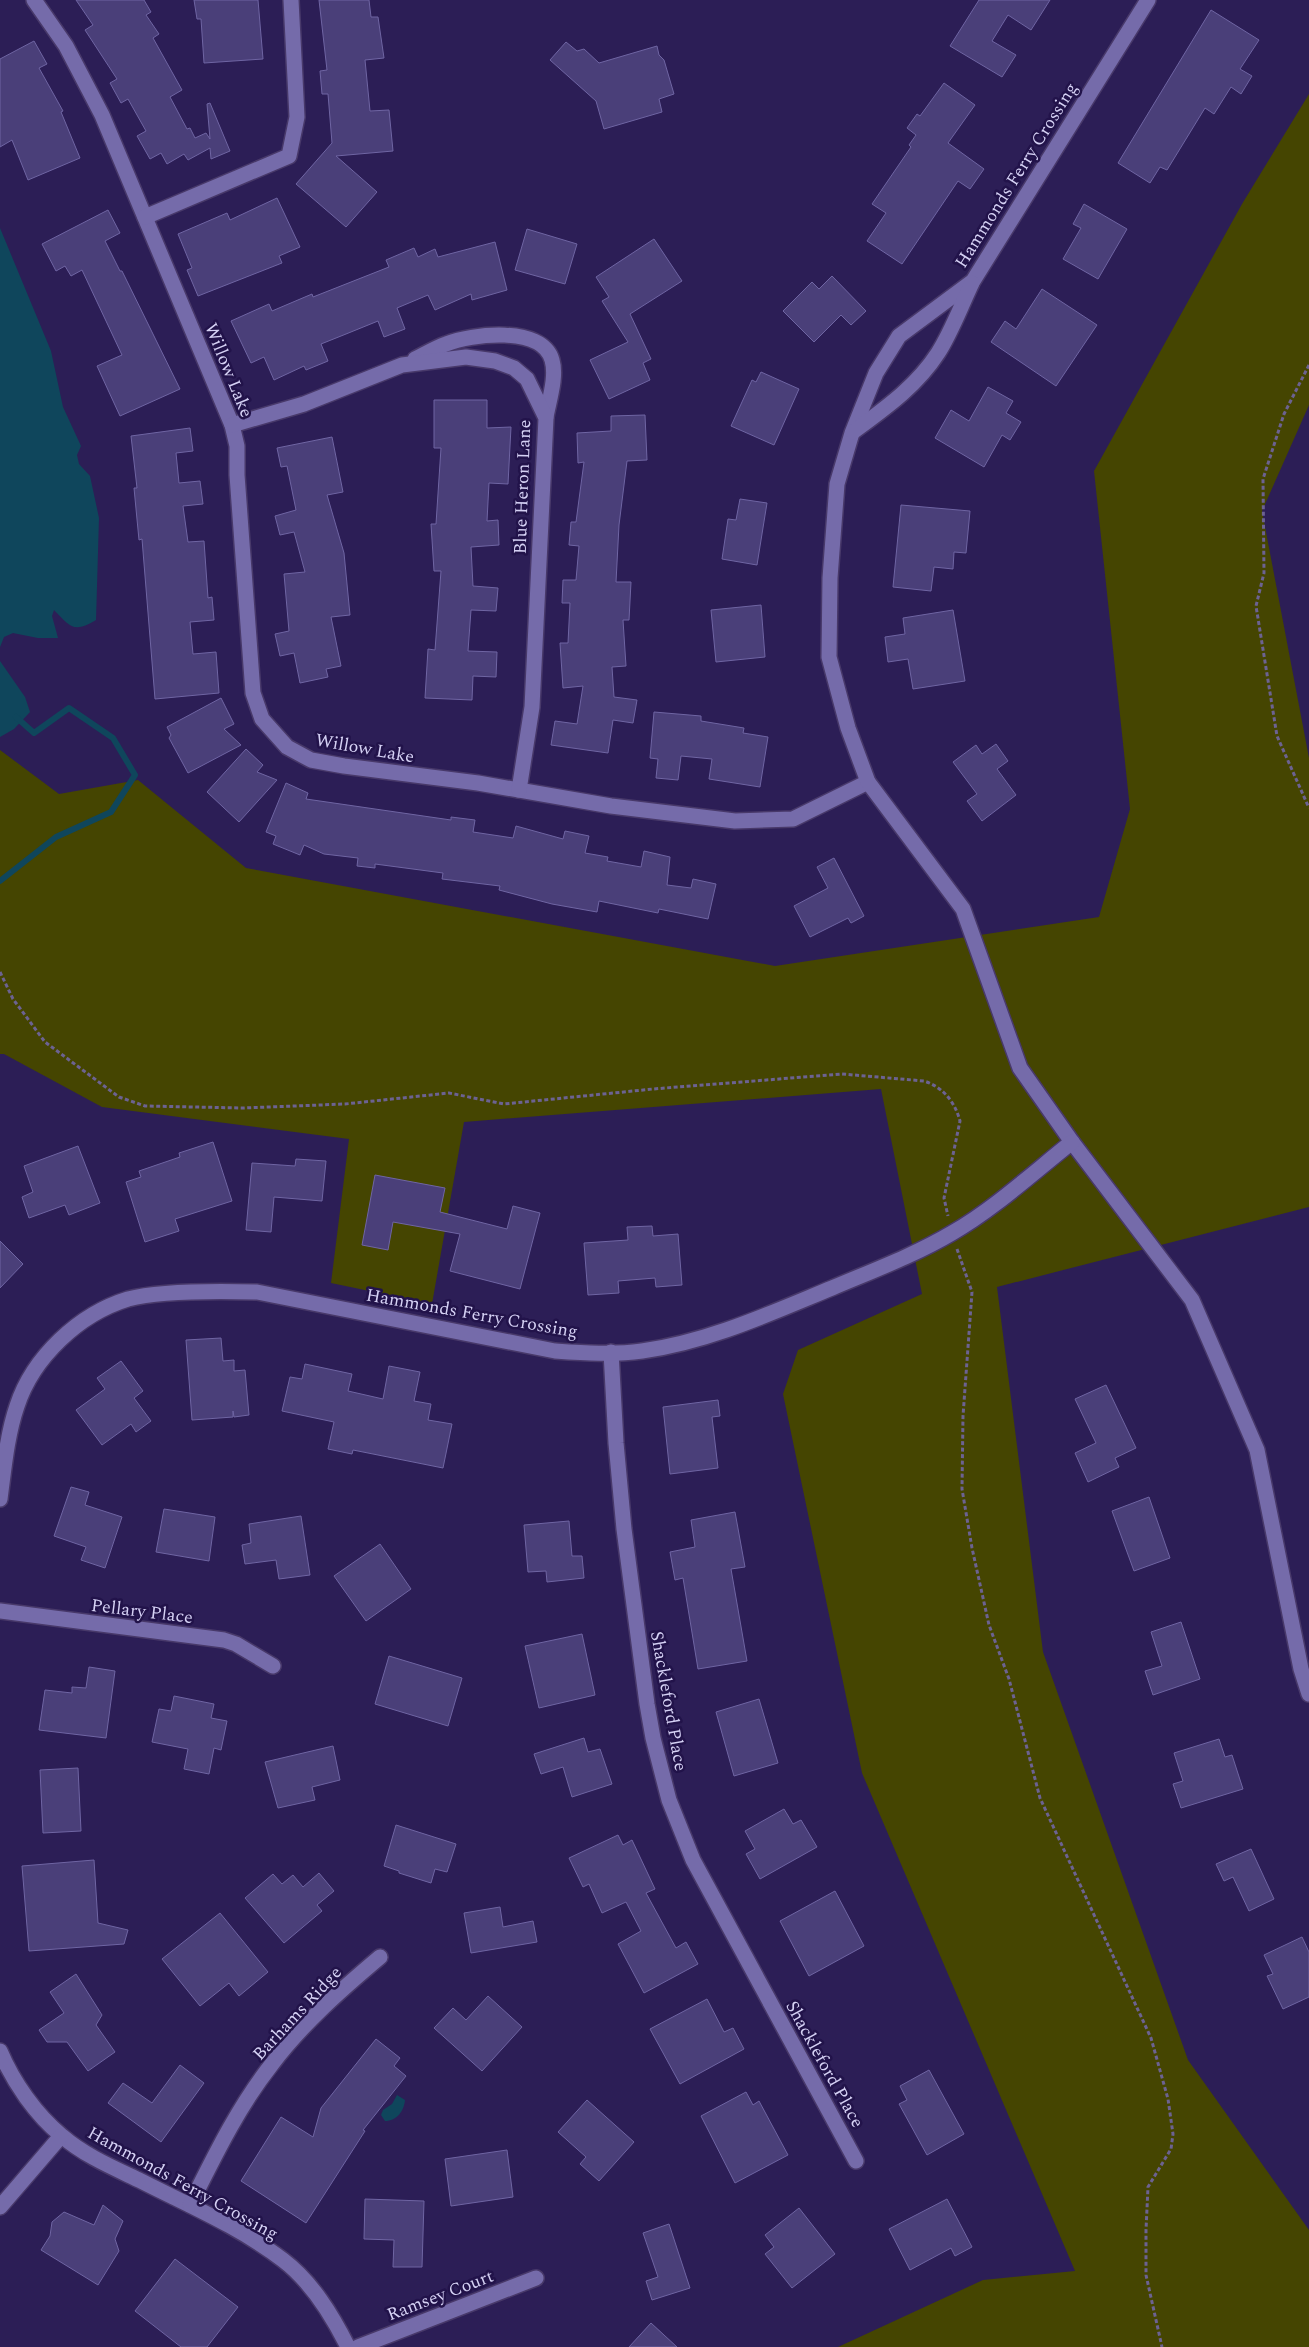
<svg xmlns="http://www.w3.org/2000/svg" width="1309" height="2347" viewBox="0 0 1309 2347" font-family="Spectral,serif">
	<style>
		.green { fill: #454501 }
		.water { fill: #0f465c }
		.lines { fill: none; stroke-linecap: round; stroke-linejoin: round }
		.stream { stroke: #0f465c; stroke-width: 6 }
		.building { fill: #4a3f79; stroke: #6f65a3 }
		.minor-casing { stroke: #48396a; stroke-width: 18 }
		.path { stroke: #6c6292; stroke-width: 3; stroke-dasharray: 4 2.5; stroke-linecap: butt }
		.minor { stroke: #756baa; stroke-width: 15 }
		.labels { text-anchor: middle; stroke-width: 5; stroke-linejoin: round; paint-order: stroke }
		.street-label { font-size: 18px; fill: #d5d1f4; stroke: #22134a }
	</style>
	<rect width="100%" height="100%" fill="#2c1e56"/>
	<path class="green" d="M1309 94V405L1262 511 1309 758V1207L997 1287 1043 1652 1188 2060 1309 2230V2347H838L983 2280 1075 2271 862 1773 783 1394 798 1350 922 1294 881 1089 464 1122 432 1304 331 1283 349 1139 102 1107 4 1054H0V750L59 794 138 780 246 868 775 966 1099 917 1130 809 1094 471 1242 204Z"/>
	<g class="water">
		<path d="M0 228 51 351 63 407 81 446 77 455 79 464 90 476 99 518 96 620C73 634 70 626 54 610L52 616 58 638H38L13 633 4 637 0 647Z"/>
		<path d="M0 661 25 697 30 712 14 729 0 737Z"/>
		<path d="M397 2095 405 2100C404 2111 397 2121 385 2121L381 2115 383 2110 392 2104Z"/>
	</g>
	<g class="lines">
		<path class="stream" d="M0 881 56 837 111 812 135 775 113 738 69 708 34 733 16 717"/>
	</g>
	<g class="building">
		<path d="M76 0H144L151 12 146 15 159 34 153 38 182 90 170 97 187 129 190 128 195 138 206 133 210 139 207 104 210 103 230 151 211 159 210 148 188 160 184 154 167 164 161 153 150 159 137 136 146 131 128 99 121 103 110 83 117 79 85 30 93 25Z"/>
		<path d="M194 0H258L263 59 204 63 201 19H197Z"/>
		<path d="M319 0H369L371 17H378L384 58 365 60 370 111 389 110 393 151 336 156 377 192 346 227 296 184 332 143 328 94H322L320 71 327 70Z"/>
		<path d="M979 0H1050L1031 30 1008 15 992 41 1016 55 1002 77 950 46Z"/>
		<path d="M1211 10 1259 40 1240 69 1252 76 1241 94 1231 87 1214 114 1205 108 1167 170 1160 167 1150 183 1118 163Z"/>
		<path d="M34 41 47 64 39 68 63 111 61 112 80 158 28 180 12 140 0 147V59Z"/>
		<path d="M566 42 577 51 584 49 599 63 657 46 659 55 664 60 674 94 659 99 662 112 604 129 596 101 550 60Z"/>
		<path d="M944 83 975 105 948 143 984 169 970 189 958 181 902 264 867 241 886 213 872 204 911 147 909 145 916 135 907 128 917 114 920 116Z"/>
		<path d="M277 198 300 247 279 256 282 263 198 296 187 270 192 268 178 234 227 213 230 220Z"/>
		<path d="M1084 204 1127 229 1098 279 1063 259 1081 228 1073 224Z"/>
		<path d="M108 210 120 233 105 241 120 271H122L180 389 120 416 97 366 122 355 82 270 71 276 65 266 56 271 42 244Z"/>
		<path d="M527 229 577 244 565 284 515 270Z"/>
		<path d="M654 239 682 281 630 314 651 359 643 363 650 380 609 399 590 360 628 342 602 301 609 297 596 277Z"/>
		<path d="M495 242 507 290 472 300 471 294 435 310 428 295 397 308 405 329 384 337 378 321 346 334 321 344 328 361 306 370 304 366 274 380 264 357 251 363 231 321 269 304 272 311 312 294 313 297 389 267 386 260 414 248 418 257 435 249 438 257Z"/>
		<path d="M832 276 866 311 851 325 841 315 814 342 783 311 812 282 819 289Z"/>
		<path d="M1042 289 1097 325 1056 386 991 342 1005 321 1016 329Z"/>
		<path d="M761 372 799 389 774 445 731 426 752 380 756 382Z"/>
		<path d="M988 387 1013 401 1006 413 1021 422 1010 440 1002 435 984 467 935 438 951 410 969 421Z"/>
		<path d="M434 400H487V428L511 427 508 484 489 483 487 521 498 520 499 545 471 547 473 586 498 588 496 611 471 610 468 651 497 652 496 677 473 676 472 700 425 698 428 649 435 650 441 571H434L431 524H436L441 448H434Z"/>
		<path d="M645 415 647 460 627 461 619 525 616 582H631L629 620H623L626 666 612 667 614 697 637 700 633 723 613 720 608 753 551 745 555 721 577 724 583 686 563 688 560 643H568L570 603H562L563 580H576L579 546 569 545 571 522H576L584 462 578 463 577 433 611 431V416Z"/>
		<path d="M190 428 193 451 176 453 179 483 200 481 203 504 183 506 188 542 204 541 208 598 212 597 214 620 190 622 193 654 216 652 219 693 155 699 142 539 139 540 134 488H137L131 436Z"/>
		<path d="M332 437 343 492 327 495 344 553 350 615 331 617 341 666 326 669 328 677 300 683 294 653 280 656 275 634 289 631 284 574 305 572 294 532 280 535 275 516 296 510 287 466 281 467 277 448Z"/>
		<path d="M740 499 767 503 757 565 722 559 728 519 736 520Z"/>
		<path d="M901 505 970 511 966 553 954 552 953 569 934 567 931 591 893 587Z"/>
		<path d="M761 605 765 657 716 662 711 610Z"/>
		<path d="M953 610 965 681 913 689 908 659 888 662 885 637 905 634 903 618Z"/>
		<path d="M221 698 234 724 224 729 241 745 188 773 169 738 171 735 167 727Z"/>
		<path d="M654 712 701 716V721L744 728 743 733 768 737 760 787 709 779 712 759 681 756 678 780 656 778 658 759 650 758Z"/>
		<path d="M996 744 1008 761 997 769 1016 795 982 821 967 801 977 794 953 762 976 745 982 754Z"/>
		<path d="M246 749 263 765 257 772 277 780 239 822 207 792Z"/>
		<path d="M286 783 308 793 306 799 451 820V817L475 820 473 832 513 838 516 826 563 839 565 831 589 836 585 853 608 857 607 861 641 867 644 851 670 857 667 885 691 888 693 879 716 884 708 919 659 909 658 913 599 901 597 912 552 904 499 890 500 886 442 879 443 873 375 864V868L357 866 358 858 324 854 304 845 300 855 273 844 276 836 266 832Z"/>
		<path d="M834 858 864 916 851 923 848 918 810 937 794 906 828 888 817 867Z"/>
		<path d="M213 1142 232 1201 175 1219 179 1231 145 1242 126 1182 141 1177 139 1171 180 1157 179 1153Z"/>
		<path d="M78 1146 100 1203 69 1215 65 1205 29 1218 22 1197 33 1192 24 1166Z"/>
		<path d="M296 1159 326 1161 322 1201 274 1197 271 1232 246 1230 252 1163 295 1166Z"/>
		<path d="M375 1175 445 1188 440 1212 507 1229 513 1206 540 1213 520 1289 450 1271 460 1234 393 1222 388 1250 362 1245Z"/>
		<path d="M652 1226 653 1236 678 1234 682 1285 656 1287 655 1278 618 1281 619 1293 588 1295 584 1243 628 1240 627 1227Z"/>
		<path d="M0 1241 23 1264 0 1288Z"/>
		<path d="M221 1338 223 1361 234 1360V1371L245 1370 249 1415 234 1417 233 1411V1417L192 1420 186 1340Z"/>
		<path d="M121 1361 143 1391 134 1398 151 1421 136 1432 131 1424 102 1445 76 1410 105 1389 97 1378Z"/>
		<path d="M305 1364 352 1374 348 1391 383 1399 389 1366 420 1372 414 1401 431 1404 428 1420 452 1424 443 1468 353 1450 352 1454 328 1449 334 1422 282 1411 290 1377 302 1379Z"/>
		<path d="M1106 1385 1136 1448 1115 1458 1119 1467 1088 1482 1075 1453 1096 1443 1075 1399Z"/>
		<path d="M718 1400 720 1416 712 1417 718 1468 670 1474 663 1407Z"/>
		<path d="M71 1487 89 1492 85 1505 122 1517 105 1568 81 1560 86 1547 54 1536Z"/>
		<path d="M1149 1497 1170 1558 1134 1571 1112 1511Z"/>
		<path d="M164 1509 215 1517 209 1561 156 1552Z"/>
		<path d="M735 1512 745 1567 731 1569 747 1661 698 1669 683 1578 675 1580 670 1552 695 1547 691 1520Z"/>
		<path d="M301 1516 310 1575 279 1579 276 1560 245 1564 242 1545 251 1543 249 1524Z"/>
		<path d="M569 1521 572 1556H582L584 1578 547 1582 546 1571 528 1572 524 1525Z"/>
		<path d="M380 1544 411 1589 366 1621 334 1576Z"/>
		<path d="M1181 1622 1200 1679 1153 1695 1145 1671 1162 1666 1151 1632Z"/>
		<path d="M582 1634 595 1695 539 1708 525 1646Z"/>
		<path d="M389 1656 462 1678 448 1726 375 1704Z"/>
		<path d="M89 1667 115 1671 106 1738 39 1730 45 1690 72 1693V1687L86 1688Z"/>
		<path d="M174 1696 214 1704 211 1718 227 1721 221 1750 214 1748 209 1774 184 1769 188 1749 152 1742 159 1709 171 1711Z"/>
		<path d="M759 1699 778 1763 734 1776 716 1712Z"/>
		<path d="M584 1738 588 1752 600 1749 612 1784 572 1797 563 1767 541 1774 534 1754Z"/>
		<path d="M1219 1739 1225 1757 1232 1755 1243 1789 1181 1808 1173 1784 1183 1781 1174 1753Z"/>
		<path d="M333 1746 340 1780 312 1787 315 1800 278 1808 265 1762Z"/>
		<path d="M78 1768 81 1831 43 1833 40 1770Z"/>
		<path d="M784 1809 793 1824 801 1820 817 1847 760 1879 746 1854 755 1849 745 1831Z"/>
		<path d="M396 1825 456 1844 447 1872 435 1869 431 1883 399 1873V1871L384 1866Z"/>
		<path d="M618 1835 623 1845 632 1840 655 1889 646 1893 676 1948 686 1942 698 1964 644 1993 618 1944 641 1931 626 1902 602 1913 589 1884 583 1887 569 1858Z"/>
		<path d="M1251 1849 1274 1899 1249 1911 1233 1877 1224 1881 1216 1864Z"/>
		<path d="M94 1860 98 1923 128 1930 124 1944 29 1951 22 1866Z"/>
		<path d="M319 1873 334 1891 317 1905 322 1911 284 1943 245 1898 273 1874 282 1884 293 1875 303 1887Z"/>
		<path d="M835 1891 864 1946 809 1976 780 1921Z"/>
		<path d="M500 1907 503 1927 533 1921 537 1942 471 1953 464 1913Z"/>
		<path d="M220 1913 268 1972 239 1996 229 1983 200 2006 162 1959Z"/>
		<path d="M1302 1937 1309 1952V1997L1283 2009 1267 1976 1273 1974 1264 1955Z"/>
		<path d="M76 1974 102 2015 96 2025 115 2052 88 2071 67 2042H47L39 2030 64 2013 50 1992Z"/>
		<path d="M488 1996 522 2027 482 2071 434 2028 453 2008 466 2020Z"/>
		<path d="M707 1999 724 2032 733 2028 744 2049 680 2084 650 2029Z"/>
		<path d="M376 2039 400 2058 394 2066 406 2076 363 2130 365 2131 306 2223 241 2181 281 2117 313 2137 321 2108Z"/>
		<path d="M180 2065 204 2083 161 2142 108 2103 123 2083 152 2103Z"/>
		<path d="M929 2070 964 2134 927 2155 899 2104 907 2100 900 2086Z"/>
		<path d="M746 2092 753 2105 759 2101 788 2155 735 2183 701 2116Z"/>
		<path d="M587 2100 634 2142 599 2181 580 2164 586 2157 558 2132Z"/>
		<path d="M507 2150 513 2197 451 2206 445 2159Z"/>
		<path d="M365 2199 424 2201 422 2267H393L394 2240 364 2239Z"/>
		<path d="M947 2199 972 2247 955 2256 951 2248 910 2270 889 2229Z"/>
		<path d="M103 2205 123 2221 115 2239 119 2251 98 2285 41 2250 50 2236 52 2222 64 2212 94 2225Z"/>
		<path d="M799 2208 835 2254 792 2288 765 2254 774 2247 765 2235Z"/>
		<path d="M669 2224 690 2288 652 2300 646 2281 658 2277 643 2233Z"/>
		<path d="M175 2259 238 2307 207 2347H181L135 2311Z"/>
		<path d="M651 2323 677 2347H629Z"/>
	</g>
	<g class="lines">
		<defs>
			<g id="minor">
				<path d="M34 0 66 46 102 115 232 425 237 446V475L253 693 262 719 287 747 311 760 344 766 478 783 611 806 735 821 793 819 868 782"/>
				<path d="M1148 0 973 281 899 336 876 373 852 433 837 484 830 578 829 657 848 728 868 782 963 909 1020 1068 1072 1142 1192 1300 1257 1450 1301 1669 1309 1694"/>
				<path d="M145 217 289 156 297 117 291 0"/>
				<path d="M415 359C425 354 435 348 446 344 471 334 542 325 552 360 557 377 549 400 546 417"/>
				<path d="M232 425 304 404 402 365 466 357 495 361 514 368 527 379 546 418 532 707 519 790"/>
				<path d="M853 432C884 409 916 387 938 353 951 333 961 306 972 283"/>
				<path d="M611 1352 616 1443 624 1529 647 1704 653 1738 669 1800 693 1860 856 2161"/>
				<path d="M0 1499C4 1469 7 1435 17 1406 33 1357 79 1314 128 1299 163 1290 221 1291 257 1292L555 1351C584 1353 614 1355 642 1351 708 1342 771 1313 832 1288 872 1271 915 1255 952 1233 994 1209 1034 1172 1072 1142"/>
				<path d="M0 1611 224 1640 236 1644 273 1666"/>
				<path d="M0 2051C13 2082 36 2115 62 2136 85 2156 114 2168 141 2181 188 2205 240 2227 283 2260 312 2282 332 2315 348 2347"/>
				<path d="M190 2205C214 2157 238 2107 272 2064 302 2024 342 1989 380 1957"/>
				<path d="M0 2207 61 2136"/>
				<path d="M358 2347 536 2278"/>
			</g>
		</defs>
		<use href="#minor" class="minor-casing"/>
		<g class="path">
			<path d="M1309 365 1284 414 1263 479 1264 573 1256 606 1277 736 1309 808"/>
			<path d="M0 972 13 999 45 1042 119 1097 145 1106 243 1108 345 1104 449 1093 504 1104 653 1089 842 1074 924 1081C943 1087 955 1102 960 1121L944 1198 948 1216"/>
			<path d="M957 1249 972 1292 963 1416 962 1489 972 1548 989 1625 1009 1679 1040 1798 1151 2038 1168 2099 1173 2134 1171 2149 1148 2187 1146 2230V2275L1162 2347"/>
		</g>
		<use href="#minor" class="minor"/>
	</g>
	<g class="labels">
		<g class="street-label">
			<text transform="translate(1016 175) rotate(-58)" y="6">Hammonds Ferry Crossing</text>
			<text transform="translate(229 370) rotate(68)" y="6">Willow Lake</text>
			<text transform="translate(522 487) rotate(-88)" y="6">Blue Heron Lane</text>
			<text transform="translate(365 748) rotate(10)" y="6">Willow Lake</text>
			<text transform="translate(472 1313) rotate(10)" y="6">Hammonds Ferry Crossing</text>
			<text transform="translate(142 1611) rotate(7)" y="6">Pellary Place</text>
			<text transform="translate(669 1701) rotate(80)" y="6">Shackleford Place</text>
			<text transform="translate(297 2013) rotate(-47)" y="6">Barhams Ridge</text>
			<text transform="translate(825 2064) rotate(61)" y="6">Shackleford Place</text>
			<text transform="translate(183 2183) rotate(29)" y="6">Hammonds Ferry Crossing</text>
			<text transform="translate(440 2295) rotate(-21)" y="6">Ramsey Court</text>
		</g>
	</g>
</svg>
